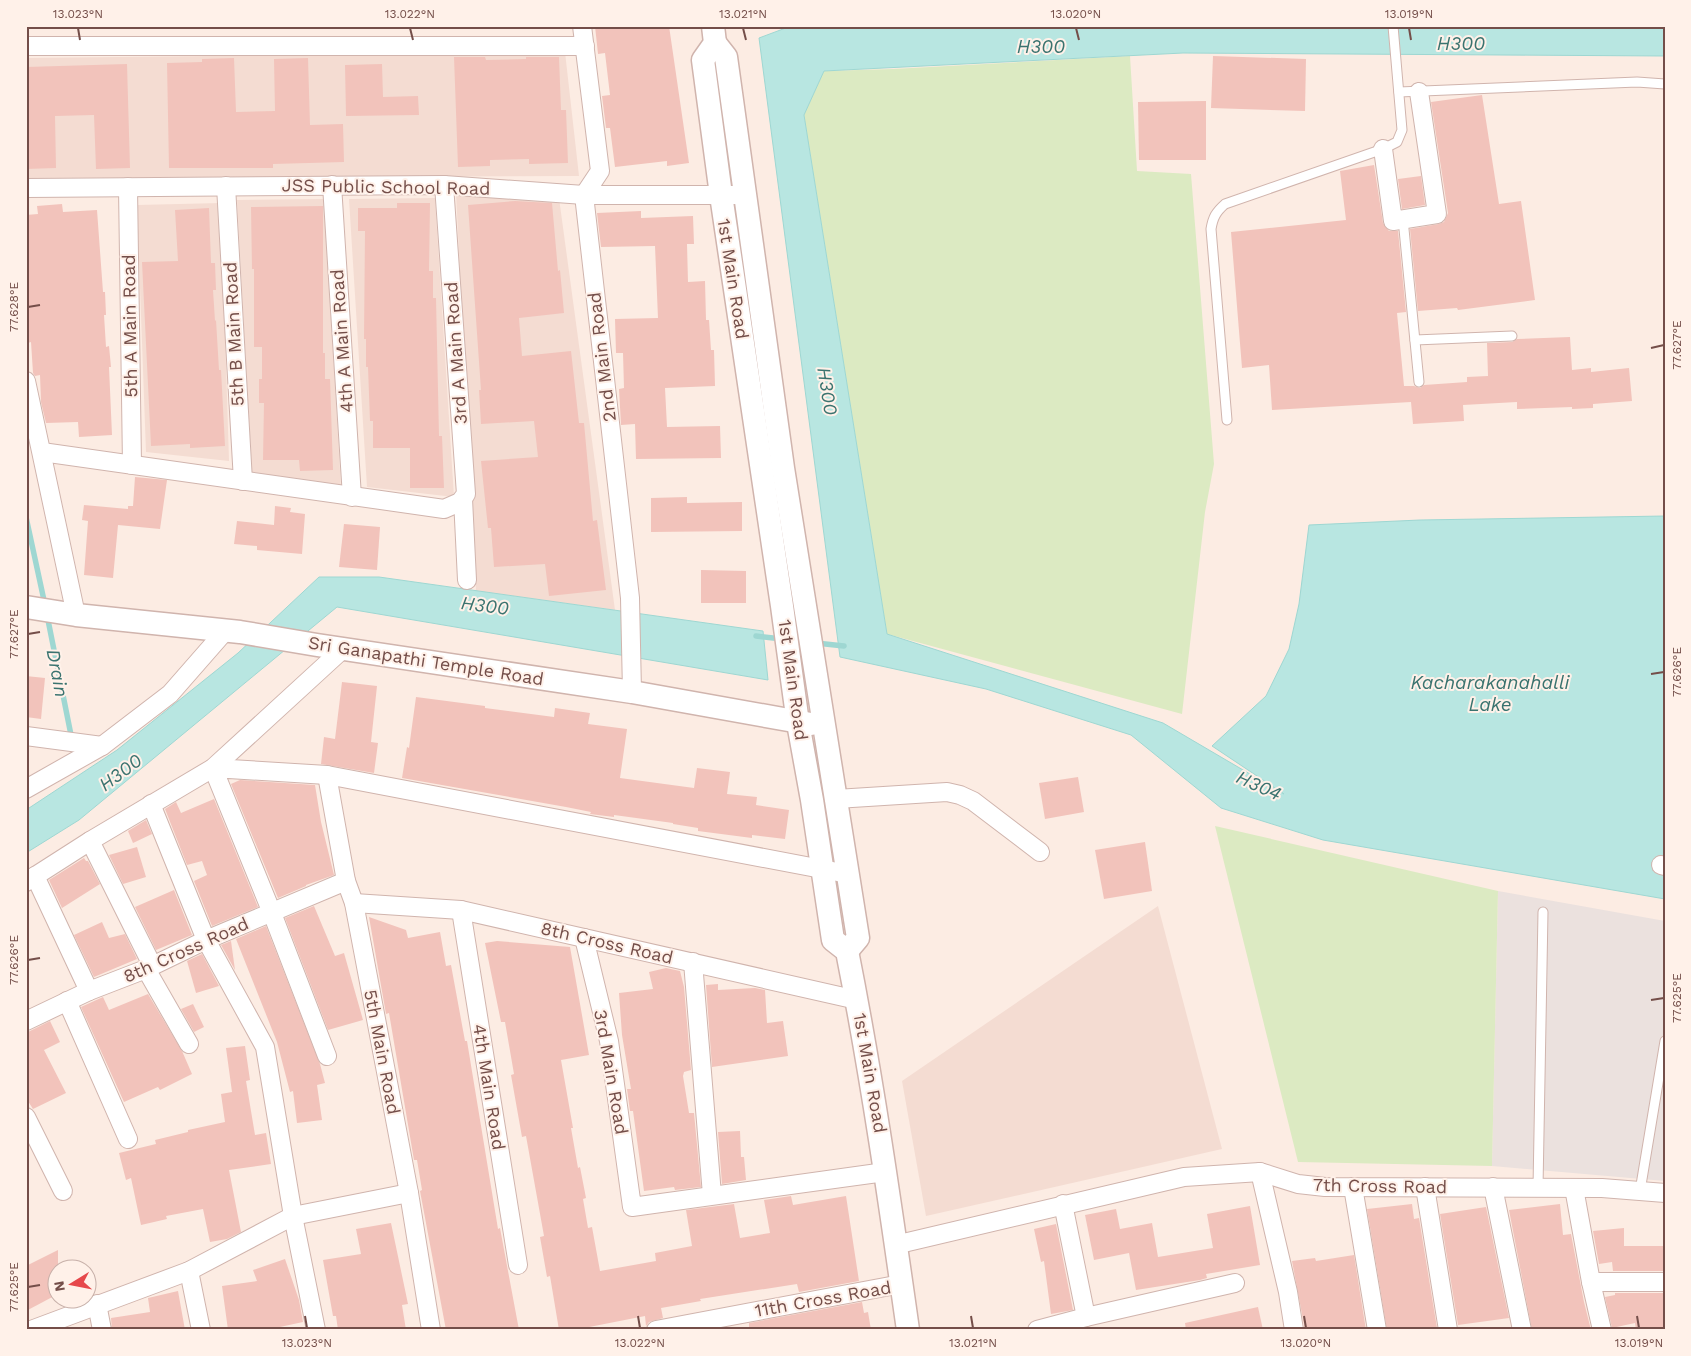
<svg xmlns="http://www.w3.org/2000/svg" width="1691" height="1356" viewBox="0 0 1691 1356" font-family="'Work Sans',sans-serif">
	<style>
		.residential { fill: #f4dcd2 }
		.industrial { fill: #ebe1de }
		.green { fill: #dceac2 }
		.water { fill: #b8e6e1; stroke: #9ed7d2 }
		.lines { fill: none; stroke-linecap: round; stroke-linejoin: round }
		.stream { stroke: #9ed7d2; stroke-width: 5.5 }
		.building { fill: #f2c3bb }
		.service-casing { stroke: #d0b4ad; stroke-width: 11 }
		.minor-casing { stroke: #d0b4ad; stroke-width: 20 }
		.tertiary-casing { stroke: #d0b4ad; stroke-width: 25 }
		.service { stroke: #fff; stroke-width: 9 }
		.minor { stroke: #fff; stroke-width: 18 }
		.tertiary { stroke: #fff; stroke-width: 22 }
		.ticks { fill: none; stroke: #744e49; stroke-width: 2 }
		.labels { text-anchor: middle; stroke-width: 4; stroke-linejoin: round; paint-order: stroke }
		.street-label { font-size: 18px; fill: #744e49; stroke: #fff1e9 }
		.water-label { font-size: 19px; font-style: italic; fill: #3a736f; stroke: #fff1e9 }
		.neatline { fill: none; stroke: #744e49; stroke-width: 2 }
		.ticks-label { font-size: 12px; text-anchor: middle; fill: #744e49 }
	</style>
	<rect width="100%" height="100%" fill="#fcece3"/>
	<g class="residential">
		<path d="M565 52 579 176 26 178V58Z"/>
		<path d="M456 193 559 198 615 610 476 591Z"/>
		<path d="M435 198 454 497 367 487 349 199Z"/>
		<path d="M324 199 341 488 252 472 237 200Z"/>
		<path d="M221 203 229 461 146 452 137 205Z"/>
		<path d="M1158 906 1222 1149 926 1216 902 1081Z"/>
	</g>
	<path class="industrial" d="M1498 891 1665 921V1181L1492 1166Z"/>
	<g class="green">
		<path d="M1130 56 1137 171 1191 174 1214 464 1205 512 1182 714 887 634 804 115 824 71 893 69Z"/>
		<path d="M1215 826 1498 891 1492 1166 1298 1162Z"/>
	</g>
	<g class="water">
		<path d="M791 26H1665V56L1183 53 824 71 804 115 887 634 1163 723 1284 794 1212 746 1266 696 1289 649 1299 604 1309 525 1420 520 1665 516V899L1323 840 1221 808 1131 735 986 689 840 657 759 38Z"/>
		<path d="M319 577H379L763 631 768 680 337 607 79 820 26 853V810L117 750 238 653Z"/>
	</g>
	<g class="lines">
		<g class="stream">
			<path d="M26 517 45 605"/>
			<path d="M47 615 72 740"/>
			<path d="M756 636 782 639"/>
			<path d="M816 643 844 646"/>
		</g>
	</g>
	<g class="building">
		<path d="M595 26H669L689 163 667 166V161L615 167 610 128H606L602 96 610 95 605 53 598 54Z"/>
		<path d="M1213 56 1306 59 1305 111 1211 108Z"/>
		<path d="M454 57H485L486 60 526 59V57H559L561 110H566L568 163 529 164V159L490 160V166L458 167Z"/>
		<path d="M234 58 236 112 275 111 274 59 308 58 310 125 343 124 344 162 273 164V168H169L167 63 202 62V59Z"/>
		<path d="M127 64 130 168 96 169 94 115 55 116 56 168 26 169V67Z"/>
		<path d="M382 64 383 97 418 96 419 115 346 116 345 65Z"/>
		<path d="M1482 95 1499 204 1521 201 1535 300 1458 310 1457 308 1418 311 1410 229 1439 224 1444 222 1448 213 1431 102Z"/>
		<path d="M1206 101V160H1139L1138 102Z"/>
		<path d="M1374 165 1383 223 1389 231H1398L1406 312 1397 313 1404 386H1414L1420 388 1424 385 1467 382V377L1488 376 1487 343 1512 342 1517 339 1570 337 1572 370 1591 368V372L1629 368 1632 401 1593 404V408L1572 409V407L1517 409V402L1463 405 1464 421 1413 424 1411 402 1272 410 1269 365 1242 368 1231 232 1346 220 1340 171Z"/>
		<path d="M1421 176 1425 205 1402 209 1398 179Z"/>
		<path d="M515 201 552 203 558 271 560 270 564 313 519 318 522 356 571 351 579 423H584L593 521 597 520 606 590 549 596 545 564 494 567 491 528H488L481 461 538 457 534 421 481 424 479 390H481L468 205Z"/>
		<path d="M397 203H430L429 271H433V298H436L439 436H442L444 488H410V448H373V421H370L368 367H366V339H364L365 231H358V208H397Z"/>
		<path d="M62 204 63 212 97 210 103 292H105L106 315H104L106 347 109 346 111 367H109L112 435 79 437 78 422 46 423 41 402 40 375 35 376 33 373 31 342 28 343 26 318V215L38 214 37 206Z"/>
		<path d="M323 206V353H325V379H330L333 470 300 471 299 460H263L264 403H259V379H262V347H254V269H252L251 207Z"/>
		<path d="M209 208 211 263H215L216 290H213L215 321 216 320 219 370H221L225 446 190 448V444L151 446 142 262 178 261 175 210Z"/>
		<path d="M641 211V218L693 216 694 244H687L688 282 705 281 706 320H709L711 350H714L715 386 665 388 667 427 720 426 721 458 636 459 635 424 621 425 619 389 624 388 623 353H616L615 319 658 318 655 246 601 247 597 213Z"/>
		<path d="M135 477 167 480 160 529 118 525 113 578 84 575 88 521 82 520 84 505 128 509V506H133Z"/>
		<path d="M687 497V503L742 502V531L651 532V498Z"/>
		<path d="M275 506 291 508 290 512 305 514 302 554 257 550V546L234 544 237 521 274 525Z"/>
		<path d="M344 524 380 527 377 570 339 567Z"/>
		<path d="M701 570 746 571V603H701Z"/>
		<path d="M26 676 45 678 41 719 26 717Z"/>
		<path d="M342 682 377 686 371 742 378 743 374 773 321 764 324 737 335 739Z"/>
		<path d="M416 697 485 706V708L554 717 555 708 590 713 588 724 627 729 620 778 694 788 697 768 730 772 727 794 757 797 756 805 789 810 785 839 752 835V838L698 831V828L673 824V823L614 815V817L590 814 591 812 566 807 402 778 407 747 409 748Z"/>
		<path d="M1078 777 1084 812 1045 819 1039 783Z"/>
		<path d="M240 780 315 785 321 822 334 875 306 885V886L278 898 231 784Z"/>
		<path d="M214 799 258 907 212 926 194 881 207 875 202 861 187 865 165 809 176 802 181 813Z"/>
		<path d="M146 820 152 834 133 843 128 831Z"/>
		<path d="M1145 842 1152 891 1104 899 1095 850Z"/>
		<path d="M137 847 146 877 123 884 109 855Z"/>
		<path d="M84 858 86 861H88L100 884 62 908 49 880Z"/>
		<path d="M174 890 192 935 156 950 135 907Z"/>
		<path d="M314 906 335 956 344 953 363 1020 328 1030 285 918Z"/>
		<path d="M369 917 406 930 408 938 440 932 446 966 451 965 465 1041H467L498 1229 500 1228 519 1330H446L420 1191 422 1190 417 1160H414L389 1013 386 1014Z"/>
		<path d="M102 922 109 938 125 934 137 959 94 977 74 935Z"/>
		<path d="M266 926 320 1064 325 1083 317 1085 322 1120 297 1123 293 1091 290 1092 277 1042 236 939Z"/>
		<path d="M231 941 235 970 221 945Z"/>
		<path d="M497 941 570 947 589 1055 561 1060 573 1128H571L578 1168 580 1167 586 1198 583 1199 588 1228 592 1227 600 1271 656 1261 655 1253 692 1246 686 1210 734 1204 740 1238 770 1233 764 1200 791 1196 793 1205 846 1196 859 1281 799 1292 797 1284 700 1299 701 1301 661 1308 663 1318 649 1322 646 1326 645 1316 574 1330H559L550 1276 547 1277 540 1237 544 1236 526 1136 522 1137 511 1075 514 1074 505 1022H501L485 943Z"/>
		<path d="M202 954 219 986 196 993 187 961Z"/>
		<path d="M666 968 680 971 684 987 691 1070 684 1072 683 1076 689 1113H694L701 1187 675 1190 674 1187 644 1191 633 1111H630L627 1089H631L622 1035 619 993 653 989 649 972Z"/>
		<path d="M718 984V990L755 988 765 990 767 1023 783 1021 788 1056 712 1067 706 985Z"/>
		<path d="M148 994 182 1051 192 1074 160 1090 158 1087 124 1102 81 1007 103 997 109 1010Z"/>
		<path d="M193 1004 204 1027 194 1032 181 1009Z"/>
		<path d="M50 1021 60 1042 44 1050 66 1093 33 1109 26 1098V1033Z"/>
		<path d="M245 1046 250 1080 246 1081 255 1135 266 1133 271 1164 229 1170 241 1232 227 1239 210 1242 203 1209 166 1216 167 1219 141 1225 131 1178 126 1180 119 1153 156 1144 155 1140 188 1132V1130L225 1122 221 1094 232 1092 226 1048Z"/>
		<path d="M740 1131 741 1157H744L746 1180 722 1184 718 1132Z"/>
		<path d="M1412 1204 1414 1219 1419 1218 1437 1328 1387 1330 1367 1209Z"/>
		<path d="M1560 1204 1563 1235 1571 1234 1584 1302 1591 1330H1532L1509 1210Z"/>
		<path d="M1250 1206 1260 1265 1206 1274 1207 1278 1200 1280 1136 1290 1129 1253 1094 1260 1085 1215 1116 1209 1120 1229 1152 1223 1158 1257 1213 1248 1207 1214Z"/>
		<path d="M1486 1207 1509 1318 1458 1325 1440 1214Z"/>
		<path d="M391 1223 408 1304 402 1305 406 1330H338L336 1316H333L323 1260 361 1254 356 1229Z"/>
		<path d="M1056 1224 1073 1310 1051 1314 1044 1261 1041 1262 1034 1229Z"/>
		<path d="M1624 1228V1246H1665V1271H1613L1612 1262 1599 1264 1593 1231Z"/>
		<path d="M58 1250V1294L26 1311V1266Z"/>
		<path d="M1354 1255 1366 1330H1305L1292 1261 1315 1258 1316 1261Z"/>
		<path d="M285 1259 299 1300 303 1322 266 1330H228L222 1286 257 1281 253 1270Z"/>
		<path d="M178 1291 185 1330H112L111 1318 150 1312 148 1298Z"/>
		<path d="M1615 1293H1665V1330H1636L1635 1323 1612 1328 1605 1297 1615 1295Z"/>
		<path d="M862 1302 864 1313 868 1312 871 1330H749V1323Z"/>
		<path d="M1258 1307 1263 1330H1186L1185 1323Z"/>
	</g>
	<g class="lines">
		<defs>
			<g id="service">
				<path d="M1399 92 1637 82 1665 84"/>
				<path d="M1403 219 1419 382"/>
				<path d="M1415 340 1512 336"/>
				<path d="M1227 420 1211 229C1213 217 1216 212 1225 204L1383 149 1397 142 1402 130 1393 26"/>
				<path d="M1538 1188 1543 912"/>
				<path d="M1640 1191 1665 1041"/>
			</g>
			<g id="minor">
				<path d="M582 26 600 171 584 195 630 598 632 692"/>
				<path d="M26 46H585"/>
				<path d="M1383 149 1393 221 1437 214 1419 92"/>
				<path d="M332 185 352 497"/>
				<path d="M226 186 243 481"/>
				<path d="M128 187 132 465"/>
				<path d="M26 188 444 185 584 195H746"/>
				<path d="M26 381 76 615"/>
				<path d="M42 452 444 509 460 502 466 494 444 185"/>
				<path d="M463 499 467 580"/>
				<path d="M26 736 102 746"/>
				<path d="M327 775 346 881 354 903 409 1193 431 1330"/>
				<path d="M26 789 102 746 170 694 226 630"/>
				<path d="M836 799 947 792 960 795 973 801 1040 852"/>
				<path d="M151 804 206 940 265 1047 293 1216 316 1330"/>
				<path d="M90 841 152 965"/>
				<path d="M1661 865 1665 866"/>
				<path d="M35 876 89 991"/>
				<path d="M26 882 90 841 213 768 344 648"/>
				<path d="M354 903 461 910 857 1000"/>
				<path d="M461 910 518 1265"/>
				<path d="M584 938 609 1041 632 1207 885 1172"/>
				<path d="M693 962 712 1195"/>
				<path d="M146 969 189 1044"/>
				<path d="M67 1001 128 1139"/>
				<path d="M26 1021 89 991 146 969 206 940 346 881"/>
				<path d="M327 1056 272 913 213 768 327 775 848 874"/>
				<path d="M26 1117 63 1191"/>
				<path d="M1260 1172 1288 1292 1294 1330"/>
				<path d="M1353 1187 1377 1330"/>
				<path d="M1425 1187 1448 1330"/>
				<path d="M1493 1187 1522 1330"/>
				<path d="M1574 1188 1591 1282 1602 1330"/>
				<path d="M1063 1204 1086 1317 1235 1283"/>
				<path d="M895 1245 1184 1177 1260 1172 1298 1184 1325 1187 1602 1188 1665 1193"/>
				<path d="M189 1271 201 1330"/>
				<path d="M1591 1282H1665"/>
				<path d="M97 1304 102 1330"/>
				<path d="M31 1330 189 1271 293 1216 409 1193"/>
				<path d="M656 1330 901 1284"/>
				<path d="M1037 1330 1086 1317"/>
			</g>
			<g id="tertiary">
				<path d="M713 26 715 43 703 60 721 195 782 606 798 723 812 800 833 940 847 951C872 1077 890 1203 908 1330"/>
				<path d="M715 43 726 57 783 468 858 938 847 951"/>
				<path d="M26 607 76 615 240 632 317 645 632 692 811 724"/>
			</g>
		</defs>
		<use href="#service" class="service-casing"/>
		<use href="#minor" class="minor-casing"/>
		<use href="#tertiary" class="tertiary-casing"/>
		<use href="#service" class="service"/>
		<use href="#minor" class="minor"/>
		<use href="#tertiary" class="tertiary"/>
	</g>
	<path class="ticks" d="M78 28 80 40M410 28 413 40M743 28 746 40M1076 28 1079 40M1409 28 1411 40M28 307 40 305M1651 348 1664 345M28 634 40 632M1651 674 1664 672M28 960 40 958M1651 1000 1664 998M28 1287 40 1285M305 1316 307 1328M638 1316 640 1328M971 1316 973 1328M1304 1316 1306 1328M1637 1316 1639 1328"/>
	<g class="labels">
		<g class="street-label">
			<text transform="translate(386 187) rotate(1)" y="6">JSS Public School Road</text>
			<text transform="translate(733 279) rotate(81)" y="6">1st Main Road</text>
			<text transform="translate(130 326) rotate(-91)" y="6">5th A Main Road</text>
			<text transform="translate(234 334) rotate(-93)" y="6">5th B Main Road</text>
			<text transform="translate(342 341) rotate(-94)" y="6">4th A Main Road</text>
			<text transform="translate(456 353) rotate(-94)" y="6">3rd A Main Road</text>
			<text transform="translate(602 357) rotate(-97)" y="6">2nd Main Road</text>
			<text transform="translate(426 661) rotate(9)" y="6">Sri Ganapathi Temple Road</text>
			<text transform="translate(793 680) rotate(82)" y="6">1st Main Road</text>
			<text transform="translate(607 943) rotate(13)" y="6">8th Cross Road</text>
			<text transform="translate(186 950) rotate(-24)" y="6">8th Cross Road</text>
			<text transform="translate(382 1052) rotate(79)" y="6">5th Main Road</text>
			<text transform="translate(611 1072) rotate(80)" y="6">3rd Main Road</text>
			<text transform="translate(870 1073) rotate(80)" y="6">1st Main Road</text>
			<text transform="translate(489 1087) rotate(81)" y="6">4th Main Road</text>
			<text transform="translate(1380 1186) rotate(1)" y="6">7th Cross Road</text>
			<text transform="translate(823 1299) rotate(-10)" y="6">11th Cross Road</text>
		</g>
		<g class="water-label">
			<text x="1461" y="50">H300</text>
			<text x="1041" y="53">H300</text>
			<text transform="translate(828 391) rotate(81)" y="7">H300</text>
			<text transform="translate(485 605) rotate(7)" y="7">H300</text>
			<text transform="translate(58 673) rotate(79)" y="7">Drain</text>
			<text x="1490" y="689">Kacharakanahalli<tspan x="1490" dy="22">Lake</tspan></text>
			<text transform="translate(120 772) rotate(-37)" y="7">H300</text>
			<text transform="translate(1259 785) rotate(24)" y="7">H304</text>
		</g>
	</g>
	<rect width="1691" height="1356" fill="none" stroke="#fff1e9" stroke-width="55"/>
	<g transform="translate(72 1284) rotate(260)"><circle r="24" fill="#fff1e9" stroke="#c7b0a9"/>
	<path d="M0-4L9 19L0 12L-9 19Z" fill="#e6484b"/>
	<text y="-8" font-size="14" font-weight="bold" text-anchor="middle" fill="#744e49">N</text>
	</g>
	<rect x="28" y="28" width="1636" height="1300" class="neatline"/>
	<g class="ticks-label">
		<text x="78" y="18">13.023°N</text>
		<text x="410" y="18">13.022°N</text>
		<text x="743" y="18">13.021°N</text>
		<text x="1076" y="18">13.020°N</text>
		<text x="1409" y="18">13.019°N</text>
		<text transform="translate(14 307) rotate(-90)" y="4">77.628°E</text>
		<text transform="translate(1677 345) rotate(-90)" y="4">77.627°E</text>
		<text transform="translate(14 634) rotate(-90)" y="4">77.627°E</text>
		<text transform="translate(1677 672) rotate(-90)" y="4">77.626°E</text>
		<text transform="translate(14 960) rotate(-90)" y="4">77.626°E</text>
		<text transform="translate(1677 998) rotate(-90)" y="4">77.625°E</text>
		<text transform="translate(14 1287) rotate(-90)" y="4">77.625°E</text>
		<text x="307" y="1347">13.023°N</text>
		<text x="640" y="1347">13.022°N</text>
		<text x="973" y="1347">13.021°N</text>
		<text x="1306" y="1347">13.020°N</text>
		<text x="1639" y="1347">13.019°N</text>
	</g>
</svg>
